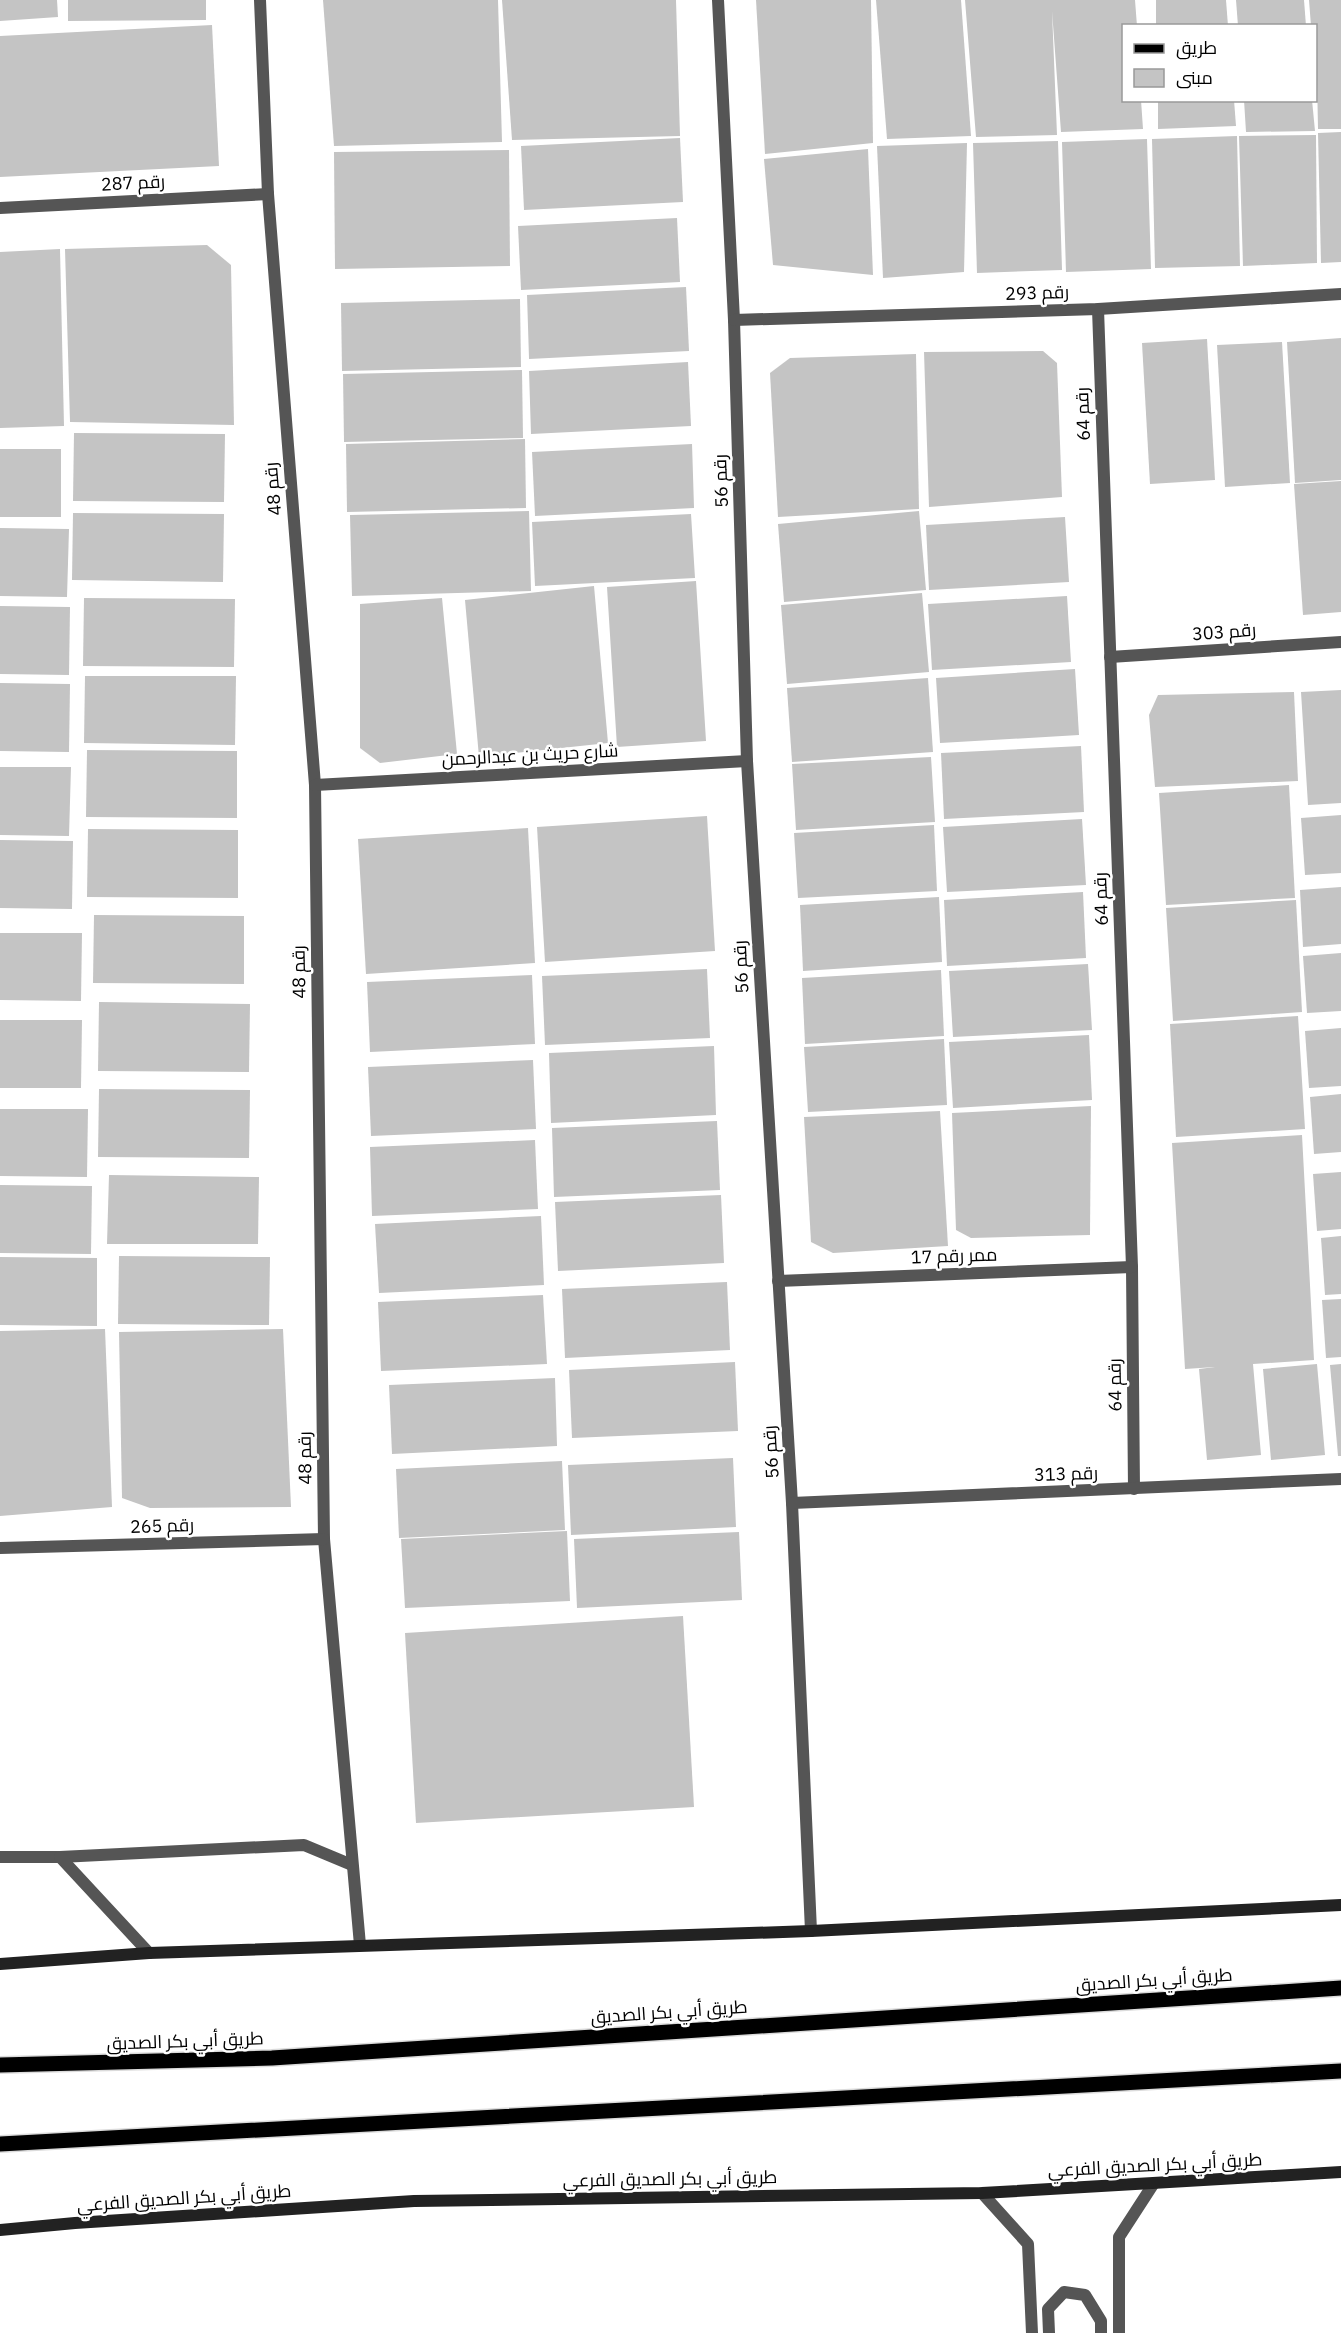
<svg xmlns="http://www.w3.org/2000/svg" width="1341" height="2333" viewBox="0 0 1341 2333" font-family="'IBM Plex Sans',Cairo,sans-serif">
	<style>
		.building { fill: #c4c4c4 }
		.lines { fill: none; stroke-linecap: round; stroke-linejoin: round }
		.primary-casing { stroke: #dbdbdb; stroke-width: 18 }
		.service { stroke: #555; stroke-width: 12 }
		.minor { stroke: #555; stroke-width: 12 }
		.secondary { stroke: #222; stroke-width: 12 }
		.primary { stroke: #000; stroke-width: 15 }
		.labels { text-anchor: middle; stroke-width: 5; stroke-linejoin: round; paint-order: stroke }
		.street-label { font-size: 18px; fill: #000; stroke: #fff }
	</style>
	<rect width="100%" height="100%" fill="#fff"/>
	<g class="building">
		<path d="M0 0H57L58 17 0 21Z"/>
		<path d="M68 0H206V20L68 21Z"/>
		<path d="M323 0H498L502 142 334 146Z"/>
		<path d="M502 0H676L680 136 512 140Z"/>
		<path d="M756 0H871L873 143 765 154Z"/>
		<path d="M876 0H961L971 136 887 139Z"/>
		<path d="M965 0H1135L1137 26H1124V100H1141L1143 129 1061 132 1052 11 1057 135 976 137Z"/>
		<path d="M1156 0H1226L1228 26H1156Z"/>
		<path d="M1236 0H1304L1306 26H1238Z"/>
		<path d="M1309 0H1341V129H1318L1316 26H1311Z"/>
		<path d="M212 25 219 166 0 177V36Z"/>
		<path d="M1158 100H1234L1236 126 1158 129Z"/>
		<path d="M1244 100H1312L1315 131 1246 132Z"/>
		<path d="M1341 132V262L1321 263 1318 133Z"/>
		<path d="M1316 135 1317 263 1243 266 1239 136Z"/>
		<path d="M1237 136 1240 266 1155 268 1152 139Z"/>
		<path d="M680 138 683 202 524 210 521 146Z"/>
		<path d="M1147 139 1151 269 1066 272 1062 142Z"/>
		<path d="M1058 141 1062 270 977 273 973 143Z"/>
		<path d="M967 143 964 272 883 278 877 146Z"/>
		<path d="M868 149 873 275 773 265 764 159Z"/>
		<path d="M509 150 510 266 335 269 334 152Z"/>
		<path d="M677 218 680 282 521 290 518 226Z"/>
		<path d="M207 245 231 265 234 425 70 422 65 249Z"/>
		<path d="M60 249 64 426 0 428V252Z"/>
		<path d="M686 287 689 351 529 359 527 295Z"/>
		<path d="M520 299 521 367 342 371 341 303Z"/>
		<path d="M1341 338V480L1295 483 1287 342Z"/>
		<path d="M1207 339 1215 480 1150 484 1142 343Z"/>
		<path d="M1282 342 1290 483 1225 487 1217 345Z"/>
		<path d="M1043 351 1057 363 1062 497 929 507 924 352Z"/>
		<path d="M916 354 919 509 778 517 770 373 790 358Z"/>
		<path d="M688 362 691 426 531 434 529 371Z"/>
		<path d="M522 370 523 438 344 442 343 374Z"/>
		<path d="M74 433 225 434 224 502 73 501Z"/>
		<path d="M525 439 526 508 347 512 346 444Z"/>
		<path d="M692 444 694 508 535 516 532 452Z"/>
		<rect x="0" y="449" width="61" height="68"/>
		<path d="M1341 481V612L1303 615 1294 484Z"/>
		<path d="M529 511 531 591 352 596 350 515Z"/>
		<path d="M919 511 926 590 784 602 778 524Z"/>
		<path d="M73 513 224 514 223 582 72 580Z"/>
		<path d="M691 514 695 578 535 586 532 522Z"/>
		<path d="M1065 517 1069 582 929 590 926 525Z"/>
		<path d="M0 528 69 529 67 597 0 596Z"/>
		<path d="M696 581 706 741 617 747 607 587Z"/>
		<path d="M594 586 608 743 479 757 465 600Z"/>
		<path d="M922 593 929 672 787 684 781 605Z"/>
		<path d="M1067 596 1071 662 932 670 928 604Z"/>
		<path d="M84 598 235 599 234 667 83 666Z"/>
		<path d="M442 598 457 754 380 763 360 748V604Z"/>
		<path d="M0 606 70 607 69 675 0 674Z"/>
		<path d="M1075 669 1079 735 940 743 936 678Z"/>
		<path d="M85 676H236L235 745 84 743Z"/>
		<path d="M928 678 933 752 792 762 787 688Z"/>
		<path d="M0 683 70 684 69 752 0 751Z"/>
		<path d="M1341 690V803L1308 805 1301 692Z"/>
		<path d="M1294 692 1298 781 1155 787 1149 715 1158 695Z"/>
		<path d="M1081 746 1084 812 944 819 941 753Z"/>
		<path d="M87 750 237 751V818L86 817Z"/>
		<path d="M931 757 935 822 796 830 792 764Z"/>
		<path d="M0 767H71L69 836 0 835Z"/>
		<path d="M1289 785 1295 898 1166 905 1159 793Z"/>
		<path d="M1341 815V873L1305 875 1301 818Z"/>
		<path d="M707 816 715 951 545 962 537 827Z"/>
		<path d="M1082 819 1086 885 947 892 943 827Z"/>
		<path d="M934 825 937 891 798 898 794 833Z"/>
		<path d="M528 828 535 963 366 974 358 839Z"/>
		<path d="M88 829 238 830V898L87 897Z"/>
		<path d="M0 840 73 841 72 909 0 908Z"/>
		<path d="M1341 887V944L1303 947 1300 890Z"/>
		<path d="M1083 892 1086 958 947 966 944 900Z"/>
		<path d="M939 897 942 962 803 971 800 905Z"/>
		<path d="M1296 900 1302 1012 1173 1021 1166 908Z"/>
		<path d="M94 915 244 916V984L93 983Z"/>
		<path d="M0 933H82L81 1001 0 1000Z"/>
		<path d="M1341 953V1011L1307 1013 1303 956Z"/>
		<path d="M1088 964 1092 1030 953 1037 949 971Z"/>
		<path d="M707 969 710 1038 545 1045 542 976Z"/>
		<path d="M941 970 944 1036 805 1044 802 978Z"/>
		<path d="M532 975 535 1044 370 1052 367 982Z"/>
		<path d="M99 1002 250 1004 249 1072 98 1071Z"/>
		<path d="M1298 1016 1305 1129 1176 1137 1170 1024Z"/>
		<path d="M0 1020H82L81 1088H0Z"/>
		<path d="M1341 1028V1086L1309 1088 1305 1031Z"/>
		<path d="M1089 1035 1092 1100 953 1108 949 1042Z"/>
		<path d="M944 1039 947 1105 808 1112 804 1047Z"/>
		<path d="M714 1046 716 1115 551 1123 549 1053Z"/>
		<path d="M533 1060 536 1129 371 1136 368 1067Z"/>
		<path d="M99 1089 250 1090 249 1158 98 1157Z"/>
		<path d="M1341 1094V1152L1314 1154 1310 1097Z"/>
		<path d="M1091 1106 1090 1235 971 1238 956 1230 952 1113Z"/>
		<path d="M0 1109H88L87 1177 0 1176Z"/>
		<path d="M940 1111 948 1246 833 1253 811 1242 804 1117Z"/>
		<path d="M717 1121 720 1190 554 1197 552 1128Z"/>
		<path d="M1302 1135 1314 1360 1253 1364 1261 1455 1207 1460 1199 1369 1215 1367 1185 1369 1172 1143Z"/>
		<path d="M535 1140 538 1209 372 1216 370 1147Z"/>
		<path d="M1341 1172V1229L1317 1231 1313 1174Z"/>
		<path d="M109 1175 259 1177 258 1244H107Z"/>
		<path d="M0 1185 92 1186 91 1254 0 1253Z"/>
		<path d="M721 1195 724 1263 558 1271 555 1202Z"/>
		<path d="M541 1216 544 1285 379 1293 375 1224Z"/>
		<path d="M1341 1236V1294L1325 1295 1321 1238Z"/>
		<path d="M119 1256 270 1257 269 1325 118 1324Z"/>
		<path d="M0 1257 97 1258V1326L0 1325Z"/>
		<path d="M727 1282 730 1350 565 1358 562 1289Z"/>
		<path d="M543 1295 547 1364 381 1371 378 1302Z"/>
		<path d="M1341 1299V1357L1326 1358 1322 1300Z"/>
		<path d="M105 1329 112 1507 0 1516V1331Z"/>
		<path d="M283 1329 291 1507 150 1508 122 1498 119 1332Z"/>
		<path d="M735 1362 738 1431 572 1438 569 1370Z"/>
		<path d="M1317 1364 1325 1455 1271 1460 1263 1369Z"/>
		<path d="M1341 1364V1456H1338L1330 1365Z"/>
		<path d="M555 1378 557 1446 392 1454 389 1385Z"/>
		<path d="M733 1458 736 1527 571 1535 568 1465Z"/>
		<path d="M562 1461 565 1530 399 1538 396 1469Z"/>
		<path d="M567 1531 570 1601 405 1608 401 1539Z"/>
		<path d="M739 1532 742 1600 577 1608 574 1539Z"/>
		<path d="M683 1616 694 1807 416 1823 405 1633Z"/>
	</g>
	<g class="lines">
		<defs>
			<g id="primary">
				<path d="M0 2065 272 2058 1341 1988"/>
				<path d="M0 2144 1341 2071"/>
			</g>
		</defs>
		<use href="#primary" class="primary-casing"/>
		<g class="service">
			<path d="M0 1857H60L304 1845 352 1865"/>
			<path d="M60 1857 149 1953"/>
		</g>
		<g class="minor">
			<path d="M260 0 268 194 315 785 324 1539 360 1945"/>
			<path d="M718 0 734 320 747 761 792 1503 811 1931"/>
			<path d="M0 208 268 194"/>
			<path d="M1098 309 1132 1267 1134 1489"/>
			<path d="M734 320 1098 309 1341 294"/>
			<path d="M1110 657 1341 642"/>
			<path d="M315 785 747 761"/>
			<path d="M778 1281 1132 1267"/>
			<path d="M792 1503 1341 1479"/>
			<path d="M0 1548 324 1539"/>
			<path d="M982 2193 1028 2244 1032 2333"/>
			<path d="M1049 2333 1048 2309 1064 2292 1085 2295 1101 2321V2333"/>
			<path d="M1119 2333V2237L1154 2183"/>
		</g>
		<g class="secondary">
			<path d="M0 1964 149 1953 811 1931 1341 1905"/>
			<path d="M0 2230 75 2223 414 2201 982 2193 1341 2172"/>
		</g>
		<use href="#primary" class="primary"/>
	</g>
	<g class="labels">
		<g class="street-label">
			<text transform="translate(133 183) rotate(-3)" y="6">رقم 287</text>
			<text transform="translate(1037 293) rotate(-2)" y="6">رقم 293</text>
			<text transform="translate(1083 414) rotate(-92)" y="6">رقم 64</text>
			<text transform="translate(721 481) rotate(-92)" y="6">رقم 56</text>
			<text transform="translate(273 489) rotate(-95)" y="6">رقم 48</text>
			<text transform="translate(1224 632) rotate(-4)" y="6">رقم 303</text>
			<text transform="translate(530 755) rotate(-3)" y="6">شارع حريث بن عبدالرحمن</text>
			<text transform="translate(1101 899) rotate(-92)" y="6">رقم 64</text>
			<text transform="translate(741 967) rotate(-93)" y="6">رقم 56</text>
			<text transform="translate(299 972) rotate(-91)" y="6">رقم 48</text>
			<text transform="translate(954 1256) rotate(-2)" y="6">ممر رقم 17</text>
			<text transform="translate(1115 1385) rotate(-91)" y="6">رقم 64</text>
			<text transform="translate(771 1452) rotate(-94)" y="6">رقم 56</text>
			<text transform="translate(305 1458) rotate(-91)" y="6">رقم 48</text>
			<text transform="translate(1066 1474) rotate(-2)" y="6">رقم 313</text>
			<text transform="translate(162 1526) rotate(-2)" y="6">رقم 265</text>
			<text transform="translate(1154 1980) rotate(-4)" y="6">طريق أبي بكر الصديق</text>
			<text transform="translate(669 2012) rotate(-4)" y="6">طريق أبي بكر الصديق</text>
			<text transform="translate(185 2041) rotate(-2)" y="6">طريق أبي بكر الصديق</text>
			<text transform="translate(1155 2165) rotate(-3)" y="6">طريق أبي بكر الصديق الفرعي</text>
			<text transform="translate(670 2179) rotate(-1)" y="6">طريق أبي بكر الصديق الفرعي</text>
			<text transform="translate(184 2198) rotate(-4)" y="6">طريق أبي بكر الصديق الفرعي</text>
		</g>
	</g>
	<rect x="1122" y="24" width="195" height="78" fill="#ffffff" stroke="#999999" stroke-width="1.5"/>
	<rect x="1134" y="44" width="30" height="9" fill="#000000" stroke="#999999" stroke-width="1.5"/>
	<text x="1176" y="54" font-size="18" fill="#000000">طريق</text>
	<rect x="1134" y="69" width="30" height="18" fill="#c4c4c4" stroke="#999999" stroke-width="1.5"/>
	<text x="1176" y="84" font-size="18" fill="#000000">مبنى</text>
</svg>
